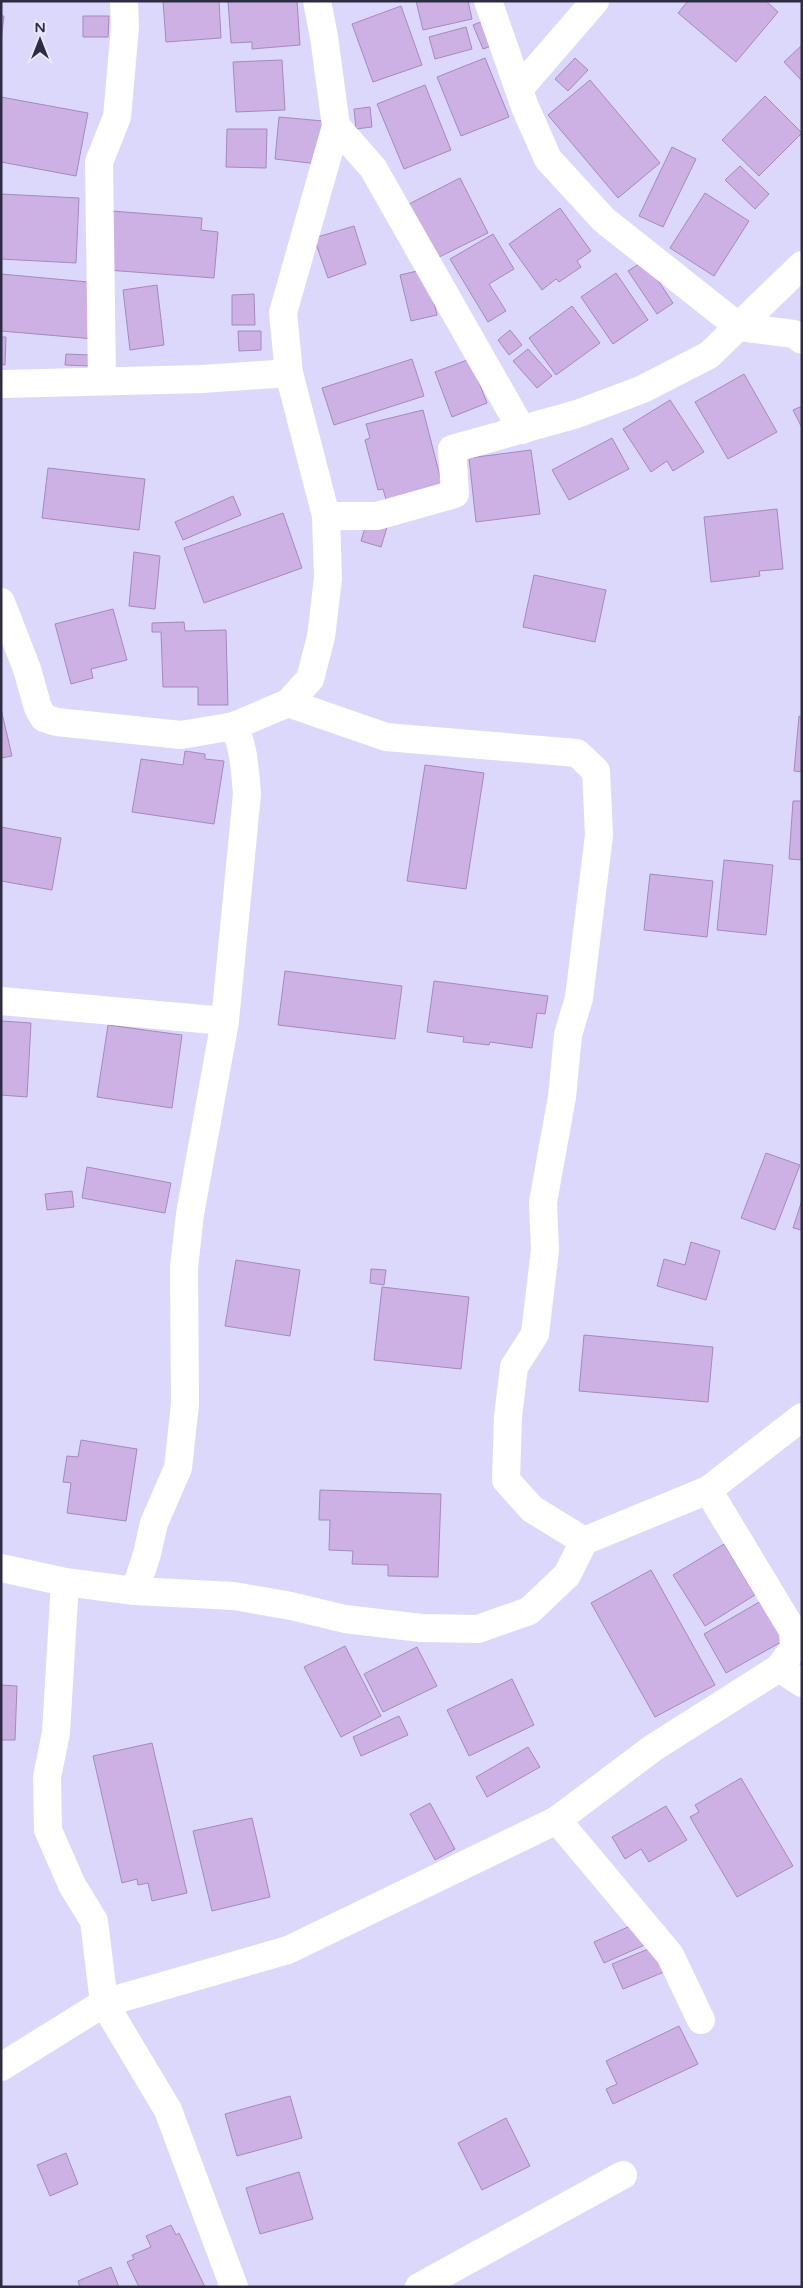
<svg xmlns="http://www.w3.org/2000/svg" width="803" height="2288" viewBox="0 0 803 2288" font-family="'Varela Round',sans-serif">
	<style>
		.building { fill: #cdb0e4; stroke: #a58abc }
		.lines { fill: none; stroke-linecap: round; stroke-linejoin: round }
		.minor { stroke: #fff; stroke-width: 28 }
	</style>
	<rect width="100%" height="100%" fill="#dbd8fb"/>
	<g class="building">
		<path d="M163 1H219L221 38 166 42Z"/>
		<path d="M228 1H297L300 45 252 49V42L231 43Z"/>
		<path d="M416 1H468L472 19 423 30Z"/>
		<path d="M688 1H766L778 12 736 62 678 13Z"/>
		<path d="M401 6 422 65 373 82 352 24Z"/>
		<path d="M1 16H4L1 41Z"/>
		<path d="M83 16H109L108 37H83Z"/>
		<path d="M489 19 499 43 483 49 473 25Z"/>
		<path d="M466 27 472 49 435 59 429 37Z"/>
		<path d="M802 45V81L784 62Z"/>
		<path d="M485 58 509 117 461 136 437 77Z"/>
		<path d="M575 58 588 70 568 91 555 79Z"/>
		<path d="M282 60 285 110 236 112 233 62Z"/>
		<path d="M590 80 660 163 618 198 548 115Z"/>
		<path d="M425 85 451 150 404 169 377 104Z"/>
		<path d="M765 96 802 133 759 176 722 140Z"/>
		<path d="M1 97 88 113 76 176 1 162Z"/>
		<path d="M370 107 372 127 356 129 354 109Z"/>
		<path d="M279 117 323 121 318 164 275 159Z"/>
		<path d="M227 129H267L266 168 226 167Z"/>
		<path d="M672 147 696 159 663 227 639 216Z"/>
		<path d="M740 166 769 194 755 209 725 180Z"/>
		<path d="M460 178 488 233 435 259 407 205Z"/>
		<path d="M705 193 749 221 714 276 670 248Z"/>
		<path d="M1 194 79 198 76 263 1 259Z"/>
		<path d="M560 208 591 251 577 261 581 267 559 282 556 279 542 290 509 244Z"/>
		<path d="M112 211 202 218 201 230 218 232 214 278 107 270Z"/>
		<path d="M354 226 366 264 328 278 314 238Z"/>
		<path d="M493 234 514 269 489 284 506 311 488 322 450 259Z"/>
		<path d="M645 260 673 303 657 314 628 271Z"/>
		<path d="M426 269 437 315 411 321 400 275Z"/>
		<path d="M616 273 648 320 613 344 581 297Z"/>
		<path d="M1 274 99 283 94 339 1 331Z"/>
		<path d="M157 285 164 345 130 350 123 290Z"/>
		<path d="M254 294 255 325H232V295Z"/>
		<path d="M572 306 600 343 556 375 529 338Z"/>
		<path d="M510 330 522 345 509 355 498 340Z"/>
		<path d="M238 331H261V350L239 351Z"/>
		<path d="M1 337H6L5 365 1 364Z"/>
		<path d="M528 349 552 376 537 388 513 361Z"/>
		<path d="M66 354 90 355V366L65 365Z"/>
		<path d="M412 359 424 396 334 425 322 388Z"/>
		<path d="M470 359 487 403 452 417 435 372Z"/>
		<path d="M744 374 777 432 728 459 695 402Z"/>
		<path d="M670 400 704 452 673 471 667 461 651 472 623 429Z"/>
		<path d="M802 406V428L793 410Z"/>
		<path d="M423 410 443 488 387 503 383 489 378 490 365 440 370 438 366 424Z"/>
		<path d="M612 438 629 469 569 500 552 470Z"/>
		<path d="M531 450 540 514 476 522 469 458Z"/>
		<path d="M48 468 145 479 139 530 42 518Z"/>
		<path d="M233 496 241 515 183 540 175 522Z"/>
		<path d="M777 509 783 569 759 571 760 576 711 582 704 517Z"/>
		<path d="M283 513 302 568 204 603 184 548Z"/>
		<path d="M368 518 388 524 381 547 361 541Z"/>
		<path d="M134 552 160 556 155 609 129 606Z"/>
		<path d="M534 575 606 590 595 642 523 627Z"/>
		<path d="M113 609 127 660 91 669 93 678 71 684 55 624Z"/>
		<path d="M184 622 185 631 226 630 228 705H198V687H163L161 632H152V623Z"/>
		<path d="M1 709 12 756 1 758Z"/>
		<path d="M799 716 802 717V772L794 771Z"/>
		<path d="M185 751 205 754V759L224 761 214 824 132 812 141 759 183 765Z"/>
		<path d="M425 765 484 773 466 889 407 881Z"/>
		<path d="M793 801H802V860L789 859Z"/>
		<path d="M1 827 61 838 52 890 1 881Z"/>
		<path d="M724 860 773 865 766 935 717 930Z"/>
		<path d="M650 874 713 881 707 937 644 930Z"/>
		<path d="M285 971 402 986 395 1039 278 1025Z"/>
		<path d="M434 981 548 996 545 1014 537 1013 532 1048 490 1042 489 1045 463 1042 464 1037 427 1032Z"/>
		<path d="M1 1021 31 1023 27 1097 1 1095Z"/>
		<path d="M108 1025 182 1035 172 1108 97 1097Z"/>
		<path d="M766 1153 800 1165 775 1230 741 1218Z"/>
		<path d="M87 1167 171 1183 165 1213 82 1198Z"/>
		<path d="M72 1191 74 1207 47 1210 45 1194Z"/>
		<path d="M802 1200V1230L793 1228Z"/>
		<path d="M691 1242 720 1251 706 1300 657 1286 664 1259 685 1265Z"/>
		<path d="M236 1260 300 1270 290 1336 225 1326Z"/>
		<path d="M371 1269 386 1270 384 1285 370 1283Z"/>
		<path d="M382 1287 469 1297 461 1369 374 1360Z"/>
		<path d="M584 1335 713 1347 708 1402 579 1391Z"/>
		<path d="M81 1440 137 1449 126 1521 67 1513 71 1483 63 1482 67 1456 78 1457Z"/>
		<path d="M320 1490 441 1494 438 1577 388 1576V1565L352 1564 353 1551 329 1550 330 1520H319Z"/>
		<path d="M724 1544 755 1595 705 1626 673 1575Z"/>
		<path d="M651 1570 715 1685 655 1717 591 1603Z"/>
		<path d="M761 1601 783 1641 726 1673 704 1634Z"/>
		<path d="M345 1646 381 1716 341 1737 304 1667Z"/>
		<path d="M417 1647 437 1686 383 1712 364 1674Z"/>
		<path d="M512 1679 534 1725 469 1756 447 1710Z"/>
		<path d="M1 1685 17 1686 15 1740H1Z"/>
		<path d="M399 1716 408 1735 361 1756 353 1737Z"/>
		<path d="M152 1743 187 1893 152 1901 148 1883 138 1885 137 1879 122 1883 93 1756Z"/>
		<path d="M528 1747 540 1767 487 1797 476 1777Z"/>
		<path d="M741 1778 793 1866 737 1897 690 1817 699 1812 695 1805Z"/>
		<path d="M430 1803 455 1849 435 1860 410 1814Z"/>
		<path d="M666 1806 687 1840 649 1862 641 1849 625 1859 612 1837Z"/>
		<path d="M252 1818 270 1897 212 1911 193 1831Z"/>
		<path d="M637 1923 647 1944 604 1963 594 1942Z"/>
		<path d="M658 1945 669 1970 623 1989 612 1964Z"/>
		<path d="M679 2026 698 2064 613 2104 606 2089 617 2084 606 2061Z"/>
		<path d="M290 2096 302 2138 237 2156 225 2114Z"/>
		<path d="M506 2118 530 2166 482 2190 458 2143Z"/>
		<path d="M66 2153 78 2184 50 2196 37 2165Z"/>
		<path d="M299 2172 313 2219 260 2234 246 2188Z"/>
		<path d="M171 2225 176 2235 179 2233 205 2287H139L127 2262 134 2259 132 2255 151 2247 146 2236Z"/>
		<path d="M111 2267 119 2287H80L78 2281Z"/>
	</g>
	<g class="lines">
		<g class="minor">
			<path d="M488 1 525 107 548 159 604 220 739 327 794 334 802 340"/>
			<path d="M519 89 595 1"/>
			<path d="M336 126 373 168 522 430"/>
			<path d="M102 380 99 162 117 117 125 27 124 1"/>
			<path d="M1 384 202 379 289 373"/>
			<path d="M326 516H377L455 494 452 449 577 414 643 389 709 355 802 265"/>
			<path d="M1 602 27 669 38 708 44 718 57 722 181 735 234 726 288 703 310 679 321 637 328 578 326 516 289 373 283 313 336 126 324 37 317 1"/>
			<path d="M288 703 386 737 577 753 596 771 599 835 579 998 568 1035 562 1097 543 1202 545 1250 535 1334 514 1367 508 1417 506 1480 532 1509 584 1541"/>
			<path d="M1 1001 225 1021"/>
			<path d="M1 1568 65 1582 135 1591 234 1596 291 1606 345 1619 421 1628 478 1629 529 1611 567 1575 584 1541 708 1490 802 1417"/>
			<path d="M65 1582 56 1733 47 1777 48 1830 72 1885 94 1921 104 2003 168 2110 234 2287"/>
			<path d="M135 1591 147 1554 154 1523 178 1468 185 1404 184 1268 190 1214 225 1021 247 794C245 771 244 747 234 726"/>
			<path d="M779 1668 802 1683"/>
			<path d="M557 1820 670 1955 701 2020"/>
			<path d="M1 2067 104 2003 288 1950 557 1820 653 1748 779 1668 794 1648 793 1631 708 1490"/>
			<path d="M419 2287 623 2175"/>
		</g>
	</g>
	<rect width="803" height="2288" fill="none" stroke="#2e2c42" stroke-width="5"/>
	<g transform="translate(40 40)" stroke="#e9e7fe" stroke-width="4" paint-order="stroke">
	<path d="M0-4L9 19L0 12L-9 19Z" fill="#2e2c42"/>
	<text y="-8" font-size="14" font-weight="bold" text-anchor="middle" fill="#2e2c42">N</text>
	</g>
</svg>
